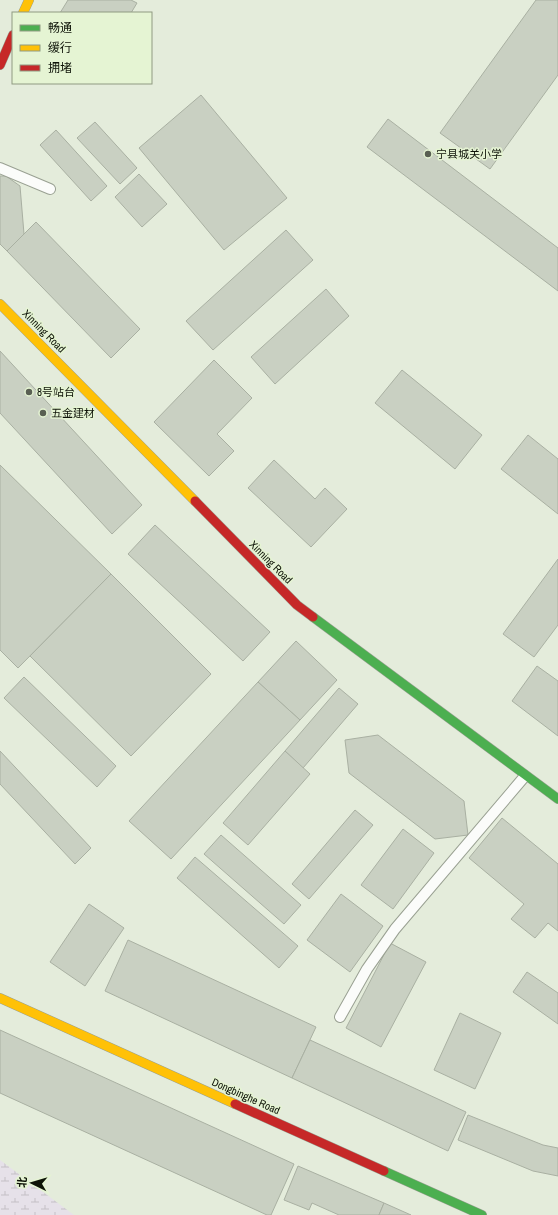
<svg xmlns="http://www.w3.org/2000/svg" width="558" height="1215" viewBox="0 0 558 1215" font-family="'Archivo Narrow','Noto Sans SC',sans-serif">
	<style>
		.wetland { fill: url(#wetland-marsh) }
		.building { fill: #c9d0c2; stroke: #a9b0a2 }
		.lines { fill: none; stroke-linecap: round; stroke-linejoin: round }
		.lane-casing { stroke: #99a092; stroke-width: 12 }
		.fast-casing { stroke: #99a092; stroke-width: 10 }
		.slow-casing { stroke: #99a092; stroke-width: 10 }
		.jam-casing { stroke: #99a092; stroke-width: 10 }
		.lane { stroke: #fbfcfa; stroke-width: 10 }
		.fast { stroke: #4caf50; stroke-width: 9 }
		.slow { stroke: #ffc107; stroke-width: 9 }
		.jam { stroke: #c62828; stroke-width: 9 }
		.poi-dot { fill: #595f52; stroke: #e5f4d3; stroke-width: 1.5 }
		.labels { text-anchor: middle; stroke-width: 3; stroke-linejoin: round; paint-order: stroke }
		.poi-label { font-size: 11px; fill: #0e1308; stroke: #e5f4d3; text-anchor: start }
		.street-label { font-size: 11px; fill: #0e1308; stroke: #e5f4d3 }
	</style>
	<defs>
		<pattern id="wetland-marsh" width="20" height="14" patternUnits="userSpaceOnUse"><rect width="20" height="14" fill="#e6e1e9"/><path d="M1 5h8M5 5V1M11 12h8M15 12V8" fill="none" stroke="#c4c0c6"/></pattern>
	</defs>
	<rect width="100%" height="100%" fill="#e4ecdb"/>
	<path class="wetland" d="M0 1160 74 1215H0Z"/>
	<g class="building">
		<path d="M68 0H131L137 3 131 13H60Z"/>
		<path d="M536 0H558V75L490 169 440 133Z"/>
		<path d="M201 95 287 198 224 250 139 148Z"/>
		<path d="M388 119 558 248V291L367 147Z"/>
		<path d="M95 122 137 168 120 184 77 138Z"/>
		<path d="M56 130 107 186 91 201 40 145Z"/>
		<path d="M139 174 167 204 142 227 115 197Z"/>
		<path d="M0 176H6L20 186 24 234 7 251 0 244Z"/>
		<path d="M36 222 140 329 111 358 7 251Z"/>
		<path d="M286 230 313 260 213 350 186 321Z"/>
		<path d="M326 289 349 316 275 384 251 357Z"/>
		<path d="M0 351 142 505 112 534 0 413Z"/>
		<path d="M214 360 252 398 217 434 234 451 209 476 154 422Z"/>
		<path d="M402 370 482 435 455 469 375 403Z"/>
		<path d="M528 435 558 459V514L501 469Z"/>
		<path d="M274 460 315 499 325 488 347 509 311 547 248 488Z"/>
		<path d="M0 465 111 574 18 668 0 650Z"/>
		<path d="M155 525 270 632 243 661 128 554Z"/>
		<path d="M558 559V625L534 657 503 634Z"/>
		<path d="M111 574 211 674 131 756 30 656Z"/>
		<path d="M296 641 337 680 300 720 258 682Z"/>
		<path d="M537 666 558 681V736L512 701Z"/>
		<path d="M24 677 116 766 97 787 4 698Z"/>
		<path d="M258 682 300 720 171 859 129 821Z"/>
		<path d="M339 688 358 704 303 768 285 751Z"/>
		<path d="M378 735 464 801 468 835 435 839 349 773 345 740Z"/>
		<path d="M0 751 91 848 75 864 0 784Z"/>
		<path d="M285 751 310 774 248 845 223 823Z"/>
		<path d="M355 810 373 825 309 899 292 884Z"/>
		<path d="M502 818 558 864V931L548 923 535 938 511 919 524 904 469 858Z"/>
		<path d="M403 829 434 853 393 909 361 885Z"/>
		<path d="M221 835 301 905 284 924 204 854Z"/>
		<path d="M195 857 298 946 279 968 177 878Z"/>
		<path d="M341 894 383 926 350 972 307 940Z"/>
		<path d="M89 904 124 928 85 986 50 962Z"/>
		<path d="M128 940 316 1027 292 1078 105 991Z"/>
		<path d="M390 943 426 962 381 1047 346 1028Z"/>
		<path d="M527 972 558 993V1024L513 992Z"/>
		<path d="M460 1013 501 1033 475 1089 434 1070Z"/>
		<path d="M0 1030 294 1164 271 1215H267L0 1093Z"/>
		<path d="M310 1040 466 1112 448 1151 292 1078Z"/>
		<path d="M468 1115 543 1145 558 1148V1176L533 1171 458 1140Z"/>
		<path d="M298 1166 384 1203 379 1215H339L312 1203 309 1210 284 1200Z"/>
		<path d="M384 1203 411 1215H379Z"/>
	</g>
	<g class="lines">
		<defs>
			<g id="lane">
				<path d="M0 168 50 189"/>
				<path d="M340 1017 367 969 395 929 525 776"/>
			</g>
			<g id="fast">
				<path d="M313 617 558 799"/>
				<path d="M384 1171 482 1215"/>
			</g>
			<g id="slow">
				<path d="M23 13 29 0"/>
				<path d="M0 304 195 501"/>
				<path d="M0 998 235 1104"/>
			</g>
			<g id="jam">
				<path d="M0 65 13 35"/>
				<path d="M195 501 297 605 313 617"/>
				<path d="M235 1104 384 1171"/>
			</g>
		</defs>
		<use href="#lane" class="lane-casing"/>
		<use href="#fast" class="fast-casing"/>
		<use href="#slow" class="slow-casing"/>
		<use href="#jam" class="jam-casing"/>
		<use href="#lane" class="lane"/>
		<use href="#fast" class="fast"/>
		<use href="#slow" class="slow"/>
		<use href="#jam" class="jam"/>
	</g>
	<g class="poi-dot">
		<circle cx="428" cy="154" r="4"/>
		<circle cx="29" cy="392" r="4"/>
		<circle cx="43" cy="413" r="4"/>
	</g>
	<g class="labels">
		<g class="poi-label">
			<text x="436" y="158">宁县城关小学</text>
			<text x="37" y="396">8号站台</text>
			<text x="51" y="417">五金建材</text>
		</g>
		<g class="street-label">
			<text transform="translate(44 331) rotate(45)" y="4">Xinning Road</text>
			<text transform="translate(271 562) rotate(45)" y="4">Xinning Road</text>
			<text transform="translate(246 1096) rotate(24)" y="4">Dongbinghe Road</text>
		</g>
	</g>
	<rect x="12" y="12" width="140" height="72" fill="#e5f4d3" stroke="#8f9a82"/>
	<rect x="20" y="25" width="20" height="6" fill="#4caf50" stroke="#8f9a82"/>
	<text x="48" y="32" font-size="12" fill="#0e1308">畅通</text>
	<rect x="20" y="45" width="20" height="6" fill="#ffc107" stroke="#8f9a82"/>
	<text x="48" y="52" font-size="12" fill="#0e1308">缓行</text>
	<rect x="20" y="65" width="20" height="6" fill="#c62828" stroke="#8f9a82"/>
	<text x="48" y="72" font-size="12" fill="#0e1308">拥堵</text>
	<g transform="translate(32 1183) rotate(275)" stroke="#e5f4d3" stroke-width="3" paint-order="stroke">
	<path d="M0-3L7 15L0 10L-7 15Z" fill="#0e1308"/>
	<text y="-6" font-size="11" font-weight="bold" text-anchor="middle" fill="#0e1308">北</text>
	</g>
</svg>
